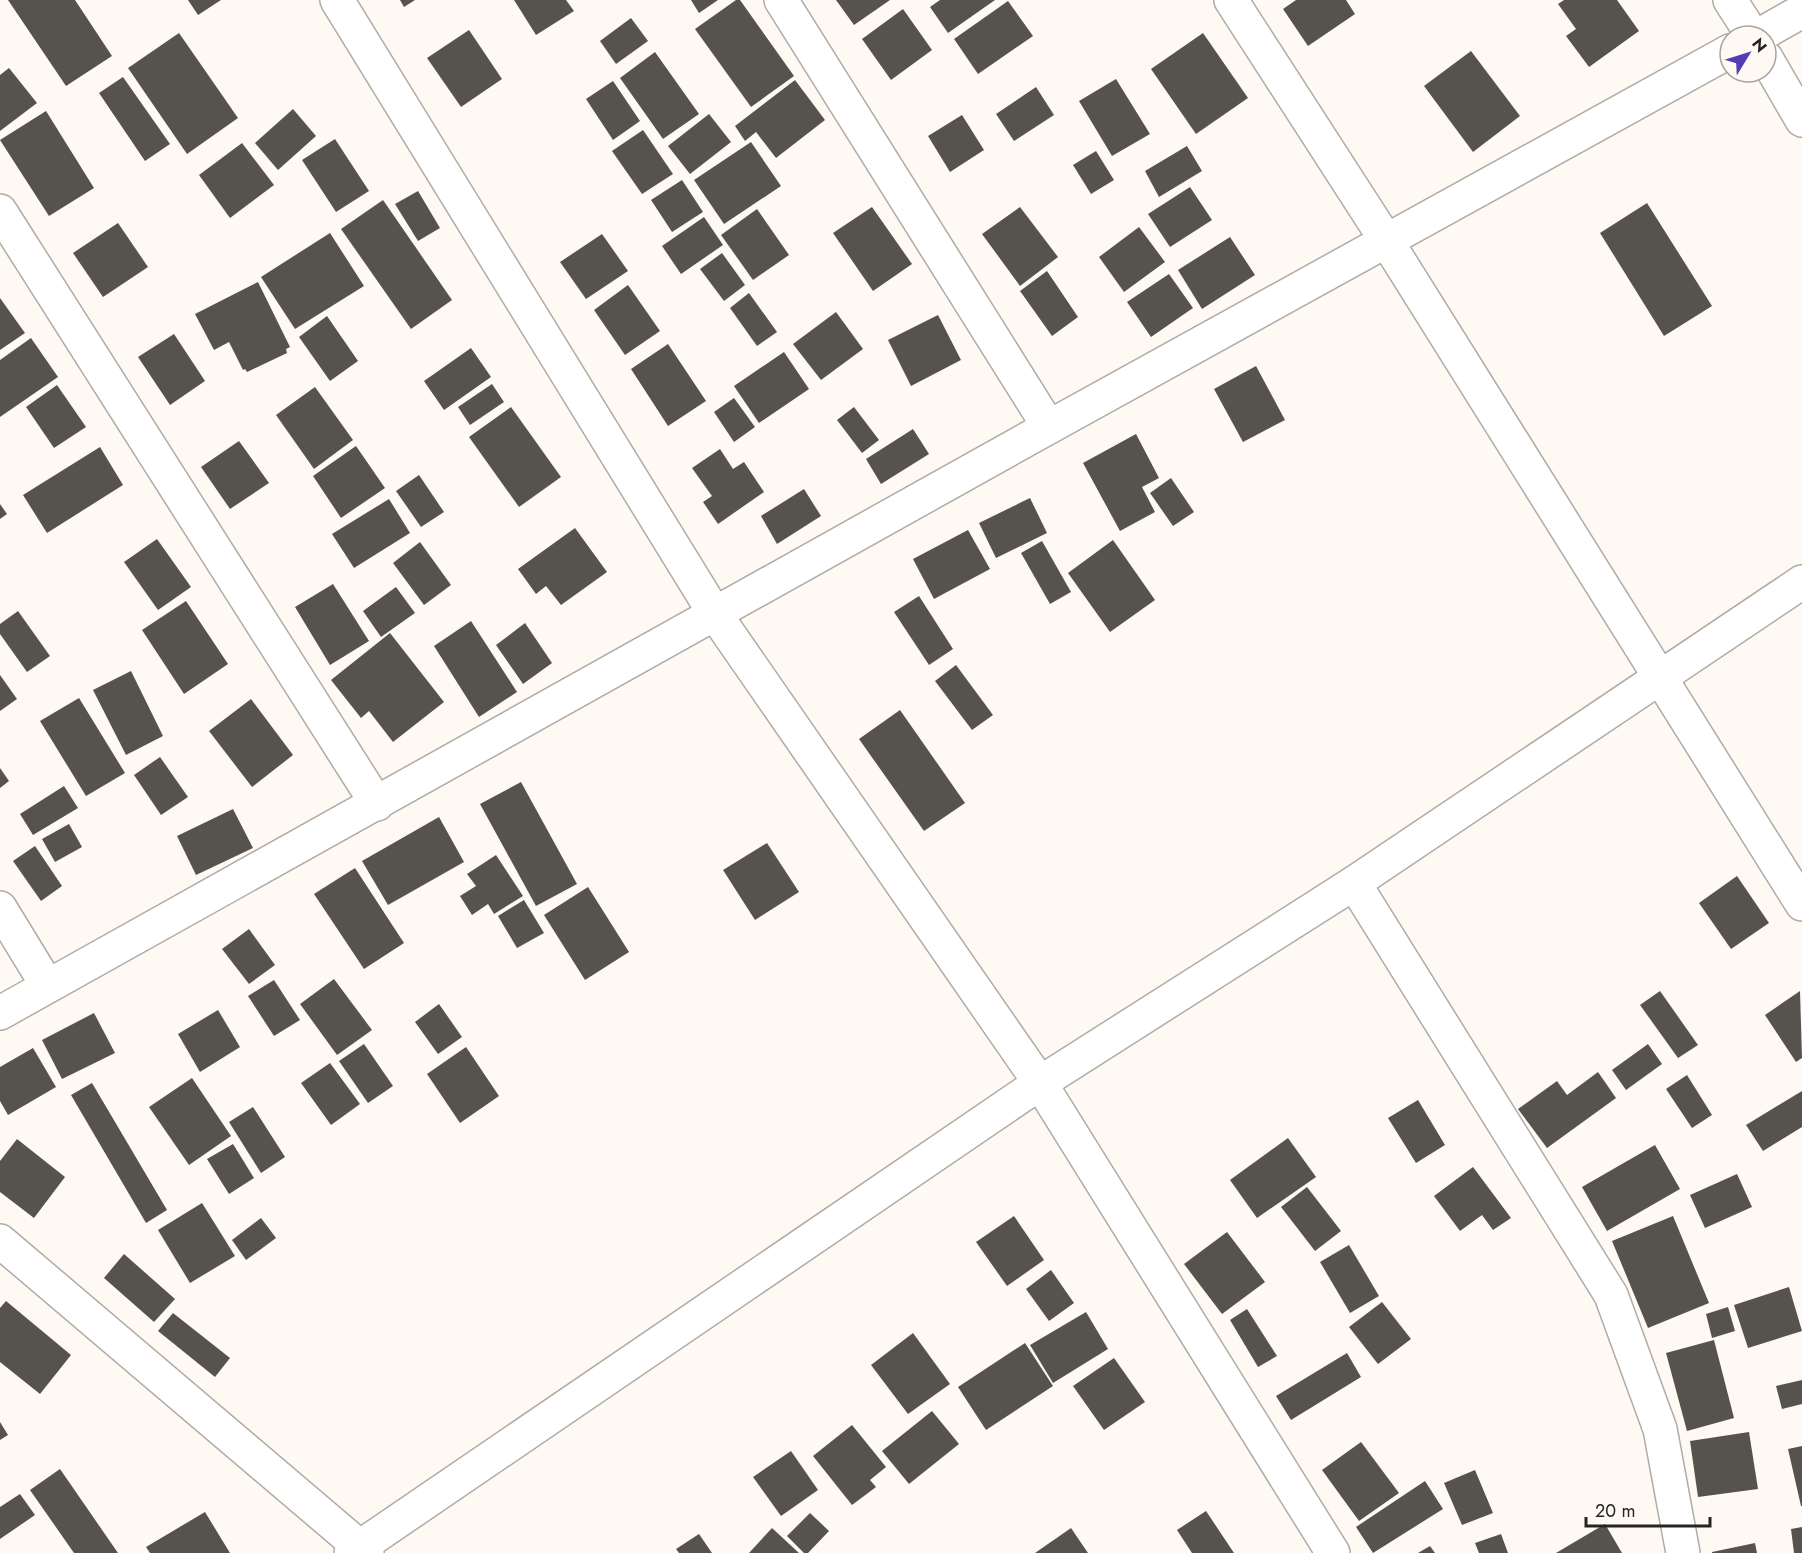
<svg xmlns="http://www.w3.org/2000/svg" width="1802" height="1553" viewBox="0 0 1802 1553" font-family="Jost,sans-serif">
	<style>
		.building { fill: #56524d }
		.lines { fill: none; stroke-linecap: round; stroke-linejoin: round }
		.minor-casing { stroke: #b0aba6; stroke-width: 36 }
		.minor { stroke: #fff; stroke-width: 33 }
	</style>
	<rect width="100%" height="100%" fill="#fef9f3"/>
	<g class="building">
		<path d="M8 0H75L112 56 66 86Z"/>
		<path d="M188 0H221L198 15Z"/>
		<path d="M400 0H415L404 7Z"/>
		<path d="M514 0H566L574 11 536 35Z"/>
		<path d="M691 0H718L699 13Z"/>
		<path d="M736 0H740L794 76 751 107 695 29Z"/>
		<path d="M836 0H890L854 25Z"/>
		<path d="M940 0H995L948 33 930 7Z"/>
		<path d="M1296 0H1346L1355 14 1308 46 1283 9Z"/>
		<path d="M1564 0H1617L1639 31 1589 67 1566 36 1576 29 1558 4Z"/>
		<path d="M1008 1 1033 36 978 74 954 39Z"/>
		<path d="M903 9 932 50 891 80 862 39Z"/>
		<path d="M631 18 648 41 616 64 600 41Z"/>
		<path d="M469 30 502 79 461 107 427 58Z"/>
		<path d="M179 33 238 118 187 154 128 68Z"/>
		<path d="M1203 33 1248 98 1196 134 1151 69Z"/>
		<path d="M1471 51 1520 116 1473 152 1424 86Z"/>
		<path d="M655 52 699 114 663 139 620 78Z"/>
		<path d="M9 68 37 103 0 131V75Z"/>
		<path d="M123 77 170 144 145 161 99 93Z"/>
		<path d="M1116 79 1150 134 1112 156 1079 101Z"/>
		<path d="M795 80 825 120 776 158 756 132 745 141 735 126Z"/>
		<path d="M613 81 640 121 613 140 586 99Z"/>
		<path d="M1036 87 1054 115 1014 141 996 114Z"/>
		<path d="M293 109 316 136 278 170 255 143Z"/>
		<path d="M46 111 94 188 49 216 0 140Z"/>
		<path d="M709 114 731 142 690 174 668 146Z"/>
		<path d="M962 115 984 150 950 172 928 136Z"/>
		<path d="M643 130 673 174 642 194 612 151Z"/>
		<path d="M335 139 369 191 336 212 302 160Z"/>
		<path d="M751 142 781 186 724 224 694 180Z"/>
		<path d="M242 143 274 185 230 218 199 175Z"/>
		<path d="M1187 146 1202 171 1159 197 1145 171Z"/>
		<path d="M1096 151 1114 180 1091 194 1073 165Z"/>
		<path d="M682 180 703 212 672 232 651 200Z"/>
		<path d="M1190 187 1212 220 1170 247 1148 214Z"/>
		<path d="M418 191 440 228 418 241 395 204Z"/>
		<path d="M383 200 452 300 411 329 341 229Z"/>
		<path d="M1647 203 1712 306 1664 336 1600 233Z"/>
		<path d="M872 207 912 264 873 291 833 233Z"/>
		<path d="M1020 207 1058 257 1020 286 982 234Z"/>
		<path d="M757 209 789 255 753 280 721 235Z"/>
		<path d="M704 217 723 245 681 274 662 246Z"/>
		<path d="M118 223 148 267 103 297 73 253Z"/>
		<path d="M1139 227 1165 262 1124 292 1099 257Z"/>
		<path d="M330 233 364 286 295 329 261 277Z"/>
		<path d="M602 234 628 271 586 299 560 262Z"/>
		<path d="M1230 237 1255 275 1202 309 1178 270Z"/>
		<path d="M722 253 745 285 724 301 700 269Z"/>
		<path d="M1047 271 1078 317 1052 336 1020 291Z"/>
		<path d="M1169 274 1193 308 1151 337 1127 302Z"/>
		<path d="M258 282 290 347 286 349 287 353 247 372 245 369 243 370 229 342 214 350 195 314Z"/>
		<path d="M628 285 660 331 625 355 594 310Z"/>
		<path d="M749 293 777 332 757 346 730 308Z"/>
		<path d="M0 298 25 333 0 350Z"/>
		<path d="M836 312 863 349 821 380 793 344Z"/>
		<path d="M938 315 961 360 911 386 888 340Z"/>
		<path d="M327 316 358 361 330 381 299 337Z"/>
		<path d="M174 334 205 381 170 405 138 357Z"/>
		<path d="M31 338 58 377 0 417V360Z"/>
		<path d="M668 344 706 401 668 426 631 369Z"/>
		<path d="M471 348 491 377 444 410 424 381Z"/>
		<path d="M784 352 809 389 759 423 734 386Z"/>
		<path d="M1256 366 1285 420 1243 442 1214 389Z"/>
		<path d="M492 384 504 402 470 425 458 407Z"/>
		<path d="M57 385 86 427 54 448 26 407Z"/>
		<path d="M315 387 353 440 314 469 276 415Z"/>
		<path d="M734 398 755 427 734 442 714 412Z"/>
		<path d="M511 407 561 477 519 507 469 437Z"/>
		<path d="M854 407 879 440 862 453 837 420Z"/>
		<path d="M913 429 929 454 881 484 866 459Z"/>
		<path d="M1136 434 1159 478 1142 487 1155 512 1120 531 1083 463Z"/>
		<path d="M239 441 269 483 230 509 201 467Z"/>
		<path d="M356 446 385 488 341 518 313 476Z"/>
		<path d="M100 447 123 485 47 533 23 495Z"/>
		<path d="M720 449 733 469 744 462 764 492 718 524 703 502 712 496 692 468Z"/>
		<path d="M419 475 444 512 421 527 396 491Z"/>
		<path d="M1171 478 1194 512 1173 526 1150 493Z"/>
		<path d="M804 489 821 516 777 544 761 516Z"/>
		<path d="M1030 498 1047 533 996 558 979 523Z"/>
		<path d="M389 499 410 533 354 568 332 534Z"/>
		<path d="M0 504 7 514 0 519Z"/>
		<path d="M575 528 607 572 561 605 546 586 536 594 518 569Z"/>
		<path d="M968 530 990 569 934 599 913 559Z"/>
		<path d="M157 539 191 587 158 610 124 562Z"/>
		<path d="M1113 540 1155 600 1110 632 1068 573Z"/>
		<path d="M1042 541 1071 592 1050 604 1021 553Z"/>
		<path d="M420 542 451 585 424 605 393 563Z"/>
		<path d="M333 584 369 641 330 665 295 607Z"/>
		<path d="M396 587 415 613 381 637 363 611Z"/>
		<path d="M919 596 953 649 929 665 894 612Z"/>
		<path d="M186 601 228 664 184 694 142 630Z"/>
		<path d="M18 611 50 656 27 672 0 634V624Z"/>
		<path d="M471 621 517 692 479 717 434 646Z"/>
		<path d="M525 623 552 663 523 684 496 645Z"/>
		<path d="M390 633 444 702 393 742 369 711 361 718 331 680Z"/>
		<path d="M956 665 993 715 972 730 935 681Z"/>
		<path d="M131 671 163 736 126 755 93 690Z"/>
		<path d="M0 675 17 699 0 711Z"/>
		<path d="M79 698 125 773 86 796 40 721Z"/>
		<path d="M251 699 293 755 252 787 209 731Z"/>
		<path d="M900 710 965 803 924 831 859 739Z"/>
		<path d="M160 757 188 797 161 815 134 775Z"/>
		<path d="M0 768 9 781 0 788Z"/>
		<path d="M521 782 577 884 536 906 480 804Z"/>
		<path d="M64 786 78 808 33 835 20 814Z"/>
		<path d="M233 809 253 848 196 875 177 836Z"/>
		<path d="M439 817 464 862 388 905 362 861Z"/>
		<path d="M69 824 82 847 55 862 42 839Z"/>
		<path d="M767 843 799 892 755 920 723 870Z"/>
		<path d="M35 846 62 886 41 901 13 861Z"/>
		<path d="M496 855 523 896 494 914 488 904 472 915 460 896 476 886 467 874Z"/>
		<path d="M355 868 404 943 364 969 314 894Z"/>
		<path d="M1737 876 1769 923 1731 949 1699 903Z"/>
		<path d="M588 887 629 952 585 980 544 915Z"/>
		<path d="M524 900 544 933 517 948 498 916Z"/>
		<path d="M249 929 275 965 249 984 222 949Z"/>
		<path d="M334 979 372 1030 337 1055 300 1004Z"/>
		<path d="M274 980 300 1020 274 1036 248 996Z"/>
		<path d="M1660 991 1698 1045 1678 1058 1640 1005Z"/>
		<path d="M1800 991 1802 1058 1796 1062 1765 1015Z"/>
		<path d="M439 1004 462 1037 438 1054 415 1022Z"/>
		<path d="M218 1010 240 1047 200 1072 178 1034Z"/>
		<path d="M94 1013 115 1053 62 1079 42 1040Z"/>
		<path d="M364 1044 393 1086 368 1103 339 1061Z"/>
		<path d="M1648 1044 1662 1064 1626 1090 1612 1070Z"/>
		<path d="M466 1047 499 1096 460 1123 427 1074Z"/>
		<path d="M33 1048 56 1087 8 1115 0 1101V1067Z"/>
		<path d="M330 1063 360 1104 331 1125 301 1083Z"/>
		<path d="M1598 1072 1616 1098 1547 1148 1518 1109 1557 1081 1567 1095Z"/>
		<path d="M1687 1075 1712 1115 1692 1128 1666 1089Z"/>
		<path d="M192 1078 231 1136 189 1165 149 1107Z"/>
		<path d="M92 1083 167 1210 146 1223 71 1095Z"/>
		<path d="M1802 1091V1127L1763 1151 1746 1125Z"/>
		<path d="M1418 1100 1445 1145 1416 1163 1388 1118Z"/>
		<path d="M253 1107 285 1157 261 1173 229 1122Z"/>
		<path d="M1288 1138 1316 1177 1257 1218 1230 1180Z"/>
		<path d="M17 1139 65 1177 34 1218 0 1192V1161Z"/>
		<path d="M233 1144 254 1178 229 1194 207 1159Z"/>
		<path d="M1655 1145 1680 1189 1607 1231 1582 1187Z"/>
		<path d="M1473 1167 1511 1218 1493 1230 1482 1215 1460 1231 1434 1196Z"/>
		<path d="M1737 1174 1752 1207 1705 1228 1690 1195Z"/>
		<path d="M1307 1187 1341 1231 1315 1251 1281 1207Z"/>
		<path d="M202 1203 235 1256 190 1283 158 1230Z"/>
		<path d="M1014 1216 1044 1260 1007 1286 976 1242Z"/>
		<path d="M1673 1216 1709 1303 1648 1328 1612 1241Z"/>
		<path d="M261 1218 276 1238 246 1260 232 1240Z"/>
		<path d="M1227 1232 1265 1282 1222 1314 1184 1264Z"/>
		<path d="M1349 1245 1379 1296 1350 1313 1320 1262Z"/>
		<path d="M124 1254 175 1299 154 1322 104 1278Z"/>
		<path d="M1051 1270 1074 1303 1049 1321 1026 1289Z"/>
		<path d="M1789 1287 1802 1331 1748 1348 1734 1305Z"/>
		<path d="M6 1301 71 1355 40 1394 0 1362V1308Z"/>
		<path d="M1382 1302 1411 1339 1378 1364 1349 1327Z"/>
		<path d="M1728 1307 1735 1331 1712 1338 1706 1314Z"/>
		<path d="M1247 1309 1277 1356 1258 1367 1230 1320Z"/>
		<path d="M1086 1312 1108 1349 1053 1383 1030 1345Z"/>
		<path d="M173 1313 230 1358 215 1377 158 1331Z"/>
		<path d="M913 1333 950 1384 908 1414 871 1365Z"/>
		<path d="M1714 1340 1734 1418 1687 1431 1666 1353Z"/>
		<path d="M1025 1343 1053 1386 986 1430 958 1387Z"/>
		<path d="M1347 1353 1361 1377 1291 1420 1276 1396Z"/>
		<path d="M1114 1358 1145 1402 1104 1430 1073 1386Z"/>
		<path d="M1802 1380V1404L1782 1409 1776 1386Z"/>
		<path d="M932 1411 959 1444 909 1484 882 1451Z"/>
		<path d="M0 1422 8 1435 0 1440Z"/>
		<path d="M852 1425 886 1467 870 1480 876 1487 852 1505 813 1456Z"/>
		<path d="M1749 1432 1758 1489 1698 1497 1690 1441Z"/>
		<path d="M1361 1442 1399 1493 1359 1521 1322 1470Z"/>
		<path d="M1802 1446V1506H1801L1788 1449Z"/>
		<path d="M791 1451 818 1490 781 1516 753 1477Z"/>
		<path d="M60 1469 118 1553H74L30 1490Z"/>
		<path d="M1475 1470 1493 1513 1462 1525 1444 1483Z"/>
		<path d="M1425 1481 1443 1509 1373 1553 1356 1527Z"/>
		<path d="M20 1494 35 1515 0 1539V1507Z"/>
		<path d="M1206 1511 1234 1553H1192L1177 1530Z"/>
		<path d="M205 1512 230 1553H150L146 1547Z"/>
		<path d="M810 1513 829 1531 808 1553H804L787 1536Z"/>
		<path d="M1605 1524 1622 1553H1556Z"/>
		<path d="M1802 1527V1553H1794L1791 1529Z"/>
		<path d="M772 1528 799 1553H749Z"/>
		<path d="M1071 1528 1088 1553H1035Z"/>
		<path d="M699 1534 712 1553H679L676 1549Z"/>
		<path d="M1501 1534 1508 1553H1479L1475 1543Z"/>
		<path d="M1755 1543 1757 1553H1712V1552Z"/>
		<path d="M1430 1546 1435 1553H1418Z"/>
	</g>
	<g class="lines">
		<defs>
			<g id="minor">
				<path d="M337 0 715 614 1040 1083 1333 1553"/>
				<path d="M781 0 1049 427"/>
				<path d="M1231 0 1386 240 1802 904"/>
				<path d="M1730 0 1753 36"/>
				<path d="M1758 36 1802 11"/>
				<path d="M1766 58 1802 120"/>
				<path d="M0 211 377 804"/>
				<path d="M1354 883 1611 1295 1660 1429 1683 1553"/>
				<path d="M0 908 47 985"/>
				<path d="M0 1013 1049 427 1730 51"/>
				<path d="M0 1241 367 1553"/>
				<path d="M351 1553 1040 1083 1354 883 1802 582"/>
			</g>
		</defs>
		<use href="#minor" class="minor-casing"/>
		<use href="#minor" class="minor"/>
	</g>
	<g transform="translate(1748 54) rotate(52)"><circle r="28" fill="#fef9f3" stroke="#a8a49f" stroke-width="1.5"/>
	<path d="M0-4.5L10 22L0 15L-10 22Z" fill="#523db5"/>
	<text y="-9" font-size="16" font-weight="bold" text-anchor="middle" fill="#262422">N</text>
	</g>
	<path d="M1586 1517v9h124v-9" fill="none" stroke="#262422" stroke-width="3"/>
	<text x="1595" y="1517" font-size="18" fill="#262422" stroke="#fef9f3" stroke-width="4.5" paint-order="stroke">20 m</text>
</svg>
